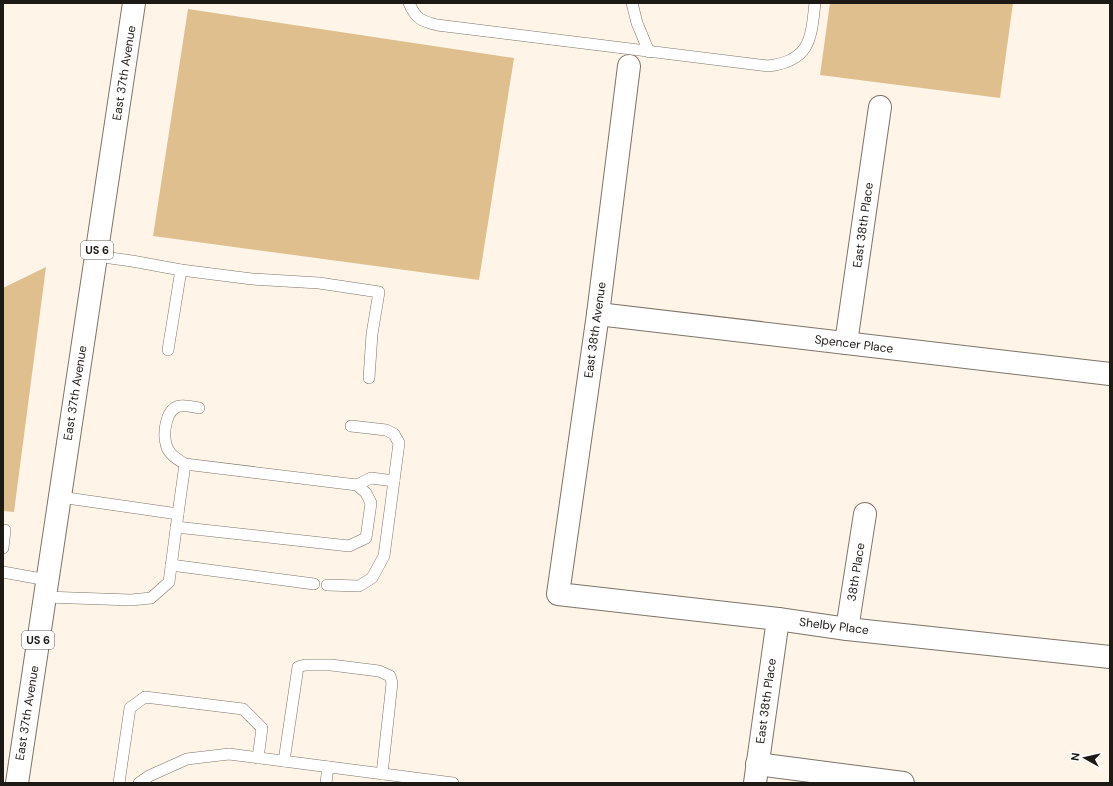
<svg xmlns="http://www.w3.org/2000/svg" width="1113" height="786" viewBox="0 0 1113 786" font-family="'DM Sans',sans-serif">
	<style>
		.green { fill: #dfbf8e }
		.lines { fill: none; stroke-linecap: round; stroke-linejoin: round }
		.lane-casing { stroke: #7c7469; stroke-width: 12 }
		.street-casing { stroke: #7c7469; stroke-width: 24 }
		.primary-casing { stroke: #7c7469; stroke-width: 24 }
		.lane { stroke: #fff; stroke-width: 11 }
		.street { stroke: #fff; stroke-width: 22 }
		.primary { stroke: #fff; stroke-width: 22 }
		.labels { text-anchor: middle; stroke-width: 3; stroke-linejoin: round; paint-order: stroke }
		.shield { fill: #fff; stroke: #615f5c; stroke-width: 1 }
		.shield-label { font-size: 11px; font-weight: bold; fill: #1d1a16 }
		.street-label { font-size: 12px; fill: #1d1a16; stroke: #fff }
	</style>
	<rect width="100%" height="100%" fill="#fef5e8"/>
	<g class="green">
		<path d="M830 3H1013L1000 98 820 75Z"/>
		<path d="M188 9 514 58 479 280 153 236Z"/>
		<path d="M46 267 14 512 3 511V288Z"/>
	</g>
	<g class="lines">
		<defs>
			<g id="lane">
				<path d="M409 3C416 19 421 21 437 25L768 66C811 61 811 38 815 3"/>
				<path d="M632 3 637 23 649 52"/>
				<path d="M96 256 132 261 181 270 252 279 319 283 379 292 372 334 369 378"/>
				<path d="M168 350 181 270"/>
				<path d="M357 485 371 478 394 481"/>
				<path d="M178 514 185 464"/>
				<path d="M176 527 349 546 366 538 371 503 366 493 357 485 185 464C177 459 168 454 166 444 163 432 166 408 180 406 186 405 193 407 199 408"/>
				<path d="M3 530H5L3 548"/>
				<path d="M171 565 314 584"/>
				<path d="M3 572 47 580"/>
				<path d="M327 585 359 586 372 578 384 556 399 443 394 434 386 430 351 426"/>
				<path d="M45 597 131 600 151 598 169 582 178 514 60 497"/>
				<path d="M284 761 298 667 305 665H331L379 671 390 676 392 683 382 774"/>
				<path d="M119 783 130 708 145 697 243 709 262 728 258 758"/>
				<path d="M139 783 149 776 187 759 229 754 453 783"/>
				<path d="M326 783 328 767"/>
			</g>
			<g id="street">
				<path d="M629 66 598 314 558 594 778 619 847 629 1110 657"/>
				<path d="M598 314 1110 374"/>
				<path d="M846 343 880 107"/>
				<path d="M847 629 865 514"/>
				<path d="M757 764 903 783"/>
				<path d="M755 783 778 619"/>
			</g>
			<path id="primary" d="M17 783 134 3"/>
		</defs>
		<use href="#lane" class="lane-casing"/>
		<use href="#street" class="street-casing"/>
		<use href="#primary" class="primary-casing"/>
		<use href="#lane" class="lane"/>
		<use href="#street" class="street"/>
		<use href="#primary" class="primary"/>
	</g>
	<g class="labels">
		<g class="shield">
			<rect x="81" y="241" width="32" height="18" rx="3"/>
			<rect x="22" y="631" width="32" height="18" rx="3"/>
		</g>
		<g class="shield-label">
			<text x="97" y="254">US 6</text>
			<text x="38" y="644">US 6</text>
		</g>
		<g class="street-label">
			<text transform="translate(124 73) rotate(-81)" y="4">East 37th Avenue</text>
			<text transform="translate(863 225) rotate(-82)" y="4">East 38th Place</text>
			<text transform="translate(595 330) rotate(-82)" y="4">East 38th Avenue</text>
			<text transform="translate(854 344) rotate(7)" y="4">Spencer Place</text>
			<text transform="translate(75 393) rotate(-81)" y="4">East 37th Avenue</text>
			<text transform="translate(856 572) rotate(-81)" y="4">38th Place</text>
			<text transform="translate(834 626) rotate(7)" y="4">Shelby Place</text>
			<text transform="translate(766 701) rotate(-82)" y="4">East 38th Place</text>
			<text transform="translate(27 713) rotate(-81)" y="4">East 37th Avenue</text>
		</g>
	</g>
	<rect width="1113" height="786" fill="none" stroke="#1d1a16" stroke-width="8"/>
	<g transform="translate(1085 758) rotate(278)" stroke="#ffffff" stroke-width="3" paint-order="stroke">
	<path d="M0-3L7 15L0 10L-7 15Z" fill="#1d1a16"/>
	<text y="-6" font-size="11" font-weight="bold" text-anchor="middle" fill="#1d1a16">N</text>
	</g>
</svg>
